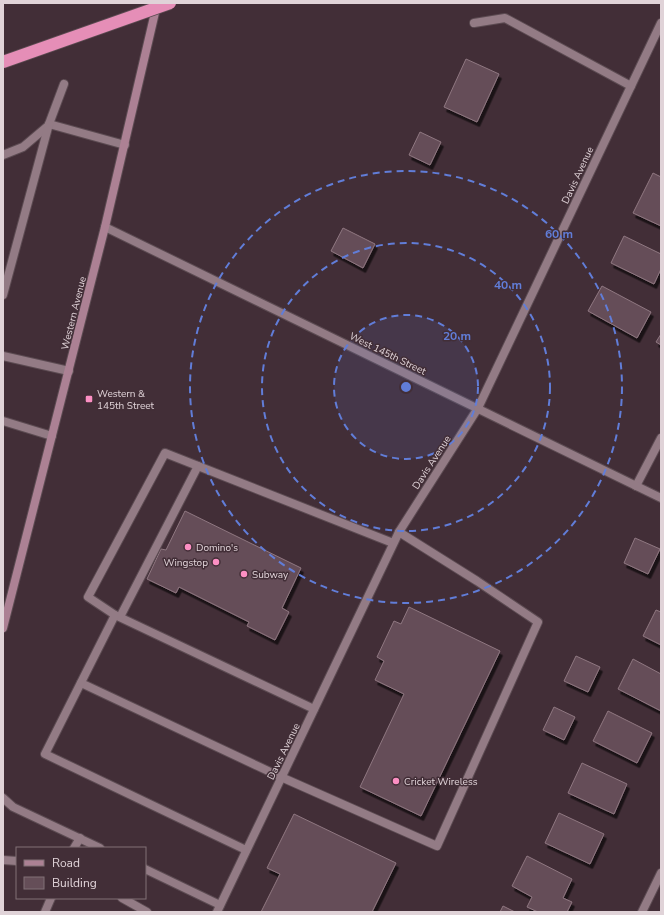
<svg xmlns="http://www.w3.org/2000/svg" width="664" height="915" viewBox="0 0 664 915" font-family="'Nunito Sans',sans-serif">
	<style>
		.building { fill: #654e58; stroke: #8f7781; filter: url(#shadow) }
		.lines { fill: none; stroke-linecap: round; stroke-linejoin: round }
		.service-casing { stroke: #5c4b52; stroke-width: 10 }
		.minor-casing { stroke: #5c4b52; stroke-width: 10 }
		.secondary-casing { stroke: #5c4b52; stroke-width: 10 }
		.service { stroke: #937b85; stroke-width: 8 }
		.minor { stroke: #937b85; stroke-width: 8 }
		.secondary { stroke: #ac8194; stroke-width: 8 }
		.motorway-bridge-casing { stroke: #5c4b52; stroke-width: 14; stroke-linecap: butt }
		.motorway-bridge { stroke: #e58eb7; stroke-width: 12 }
		.ring { fill: none; stroke: #617dd8; stroke-width: 2; stroke-dasharray: 7 5 }
		.poi-dot { fill: #fc8fc3; stroke: #422e37; stroke-width: 1.5 }
		.labels { text-anchor: middle; stroke-width: 3; stroke-linejoin: round; paint-order: stroke }
		.street-label { font-size: 10px; fill: #e0d3d8; stroke: #422e37 }
		.poi-label { font-size: 10px; fill: #e0d3d8; stroke: #422e37; text-anchor: start }
		.centre { fill: #617dd8; stroke: #422e37; stroke-width: 2 }
		.ring-label { font-size: 12px; text-anchor: middle; font-weight: bold; fill: #617dd8; stroke: #422e37; stroke-width: 3; stroke-linejoin: round; paint-order: stroke }
	</style>
	<defs>
		<filter id="shadow"><feDropShadow dx="2.5" dy="4.5" stdDeviation="0" flood-color="#0009"/></filter>
	</defs>
	<rect width="100%" height="100%" fill="#422e37"/>
	<g class="building">
		<path d="M466 59 499 74 477 122 444 107Z"/>
		<path d="M420 132 441 142 430 165 409 155Z"/>
		<path d="M653 173 661 177V226L633 213Z"/>
		<path d="M343 228 375 244 363 268 331 251Z"/>
		<path d="M624 236 661 254V269L654 284 611 263Z"/>
		<path d="M602 286 651 312 637 338 588 311Z"/>
		<path d="M661 334V345L656 342Z"/>
		<path d="M185 511 301 568 282 608 289 612 275 640 247 626 249 622 179 587 176 593 147 579 161 549 166 550Z"/>
		<path d="M635 538 660 549 648 574 624 563Z"/>
		<path d="M409 607 500 651 421 816 360 787 404 694 375 680 384 661 377 657 394 621 401 624Z"/>
		<path d="M656 610 661 612V645L643 636Z"/>
		<path d="M576 656 600 667 588 692 564 681Z"/>
		<path d="M633 659 661 674V711L618 689Z"/>
		<path d="M554 707 575 717 564 740 543 730Z"/>
		<path d="M608 711 652 733 637 763 593 741Z"/>
		<path d="M582 763 627 784 614 814 568 793Z"/>
		<path d="M559 813 604 834 590 864 545 843Z"/>
		<path d="M294 814 396 863 372 912H261L280 874 267 868Z"/>
		<path d="M527 856 572 879 563 898 572 902 567 912H538L527 907 532 897 512 886Z"/>
		<path d="M503 906 515 912H500Z"/>
	</g>
	<g class="lines">
		<defs>
			<g id="service">
				<path d="M474 23 505 18 631 86"/>
				<path d="M64 84 49 124 125 145"/>
				<path d="M3 155 23 147 49 125"/>
				<path d="M3 295 49 124"/>
				<path d="M3 356 69 371"/>
				<path d="M3 421 52 436"/>
				<path d="M636 486 661 438"/>
				<path d="M115 615 314 709"/>
				<path d="M120 617 198 466"/>
				<path d="M81 683 281 777 437 846 538 622 477 581 399 532"/>
				<path d="M3 798 13 807 100 848"/>
				<path d="M74 848 80 838"/>
				<path d="M246 850 45 754 115 615 88 597 165 453 393 543"/>
				<path d="M3 860 17 861"/>
				<path d="M145 869 220 905"/>
				<path d="M122 898 147 912"/>
				<path d="M45 912 51 898"/>
				<path d="M217 912 399 532 478 408"/>
			</g>
			<g id="minor">
				<path d="M105 227 661 498"/>
				<path d="M478 408 661 23"/>
				<path d="M642 912 661 873"/>
			</g>
			<path id="secondary" d="M3 628 105 227 157 4"/>
		</defs>
		<use href="#service" class="service-casing"/>
		<use href="#minor" class="minor-casing"/>
		<use href="#secondary" class="secondary-casing"/>
		<use href="#service" class="service"/>
		<use href="#minor" class="minor"/>
		<use href="#secondary" class="secondary"/>
		<defs>
			<path id="motorway-bridge" d="M3 62 170 3"/>
		</defs>
		<use href="#motorway-bridge" class="motorway-bridge-casing"/>
		<use href="#motorway-bridge" class="motorway-bridge"/>
	</g>
	<circle cx="406" cy="387" r="72" fill="#617dd8" fill-opacity=".12"/>
	<g class="ring">
		<circle cx="406" cy="387" r="72"/>
		<circle cx="406" cy="387" r="144"/>
		<circle cx="406" cy="387" r="216"/>
	</g>
	<g class="poi-dot">
		<rect x="85" y="395" width="8" height="8" rx="2"/>
		<circle cx="188" cy="547" r="4"/>
		<circle cx="216" cy="562" r="4"/>
		<circle cx="244" cy="574" r="4"/>
		<circle cx="396" cy="781" r="4"/>
	</g>
	<g class="labels">
		<g class="street-label">
			<text transform="translate(577 175) rotate(-65)" y="4">Davis Avenue</text>
			<text transform="translate(73 313) rotate(-76)" y="4">Western Avenue</text>
			<text transform="translate(388 353) rotate(26)" y="4">West 145th Street</text>
			<text transform="translate(431 462) rotate(-57)" y="4">Davis Avenue</text>
			<text transform="translate(283 751) rotate(-64)" y="4">Davis Avenue</text>
		</g>
		<g class="poi-label">
			<text x="97" y="397">Western &amp;<tspan x="97" dy="12">145th Street</tspan></text>
			<text x="196" y="551">Domino's</text>
			<text x="208" y="566" text-anchor="end">Wingstop</text>
			<text x="252" y="578">Subway</text>
			<text x="404" y="785">Cricket Wireless</text>
		</g>
	</g>
	<circle cx="406" cy="387" r="6" class="centre"/>
	<g class="ring-label">
		<text x="559" y="238">60 m</text>
		<text x="508" y="289">40 m</text>
		<text x="457" y="340">20 m</text>
	</g>
	<rect width="664" height="915" fill="none" stroke="#e0d3d8" stroke-width="8"/>
	<rect x="16" y="847" width="130" height="52" fill="#422e37" stroke="#817077"/>
	<rect x="24" y="860" width="20" height="6" fill="#ac8194" stroke="#817077"/>
	<text x="52" y="867" font-size="12" fill="#e0d3d8">Road</text>
	<rect x="24" y="877" width="20" height="12" fill="#654e58" stroke="#817077"/>
	<text x="52" y="887" font-size="12" fill="#e0d3d8">Building</text>
</svg>
